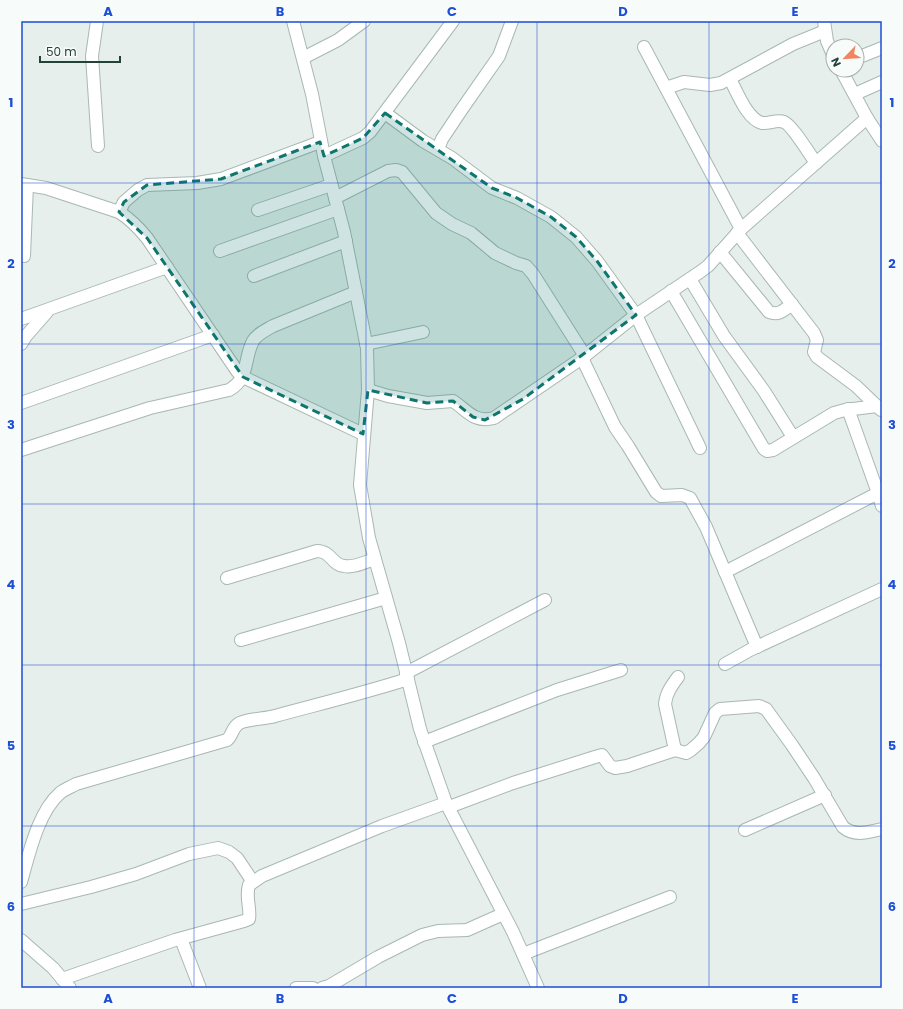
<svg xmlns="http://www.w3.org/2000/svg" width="903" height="1009" viewBox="0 0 903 1009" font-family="Poppins,sans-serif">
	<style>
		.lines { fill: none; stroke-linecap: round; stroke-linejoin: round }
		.minor-casing { stroke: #a8b8b2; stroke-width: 14 }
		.minor { stroke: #fff; stroke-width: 12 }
		.marked { fill: #0f766e; fill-opacity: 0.2; stroke: #0f766e; stroke-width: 3; stroke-dasharray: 8 5; stroke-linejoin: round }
		.grid { fill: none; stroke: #1d4ed8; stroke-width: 1; stroke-opacity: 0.55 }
		.neatline { fill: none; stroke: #1d4ed8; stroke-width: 1.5 }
		.grid-label { font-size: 13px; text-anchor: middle; font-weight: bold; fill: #1d4ed8 }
	</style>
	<rect width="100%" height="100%" fill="#e6efeb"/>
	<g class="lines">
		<defs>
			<g id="minor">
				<path d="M97 21 92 56 98 146"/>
				<path d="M293 21 312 94 324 156 344 232 367 348 368 390 360 485 369 538 399 643 420 729 446 803 513 932 538 988"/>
				<path d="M824 21 827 41 833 55"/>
				<path d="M644 47 741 229"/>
				<path d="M303 58 338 40 364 21"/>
				<path d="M857 58 882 48"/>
				<path d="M841 70 867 118 882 141"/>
				<path d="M730 79C737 92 747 119 762 123 769 124 777 119 784 122 792 125 810 155 816 163"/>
				<path d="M666 88 684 82 710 85 721 83 793 44 825 31"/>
				<path d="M855 94 882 82"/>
				<path d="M385 113 423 141 452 158 492 188 517 198 551 217 576 237 597 261 636 315 700 448"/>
				<path d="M438 149 442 139 462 109 499 56 512 21"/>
				<path d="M324 156 363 138 370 132 453 21"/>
				<path d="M21 184 46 188 119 212C130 219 138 227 147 238L237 371 243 377 363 434"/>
				<path d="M335 198 388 171 396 170 402 172 436 213 452 224 471 233 495 253 516 263 526 266 533 274 585 356"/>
				<path d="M258 210 331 185"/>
				<path d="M119 212 124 202 138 190 147 185 197 183 221 179 320 142"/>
				<path d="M737 233 814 333 817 340 814 352 817 357 856 386 881 410"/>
				<path d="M220 251 338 209"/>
				<path d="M720 252 769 312C779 316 784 310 792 304"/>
				<path d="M24 256 27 185"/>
				<path d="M254 276 346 241"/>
				<path d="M690 279 724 336 764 391 793 437"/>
				<path d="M671 291 764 449 767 451 773 450 834 413 845 410 877 406"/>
				<path d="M21 319 167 267"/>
				<path d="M21 344 26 336 47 312"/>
				<path d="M366 344 423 332"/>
				<path d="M582 358 615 427 628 446 656 492 661 496 682 495 690 498 706 527 757 647"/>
				<path d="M368 390 388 396 427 403 453 401C468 411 474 423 494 418L582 358 636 315 700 272 708 266 741 229 867 118"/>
				<path d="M21 403 213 335"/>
				<path d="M848 409 878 493 882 506"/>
				<path d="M21 450 150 408 229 390C250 378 243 360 253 341 257 334 266 330 273 326L356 292"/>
				<path d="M725 572 878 493"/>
				<path d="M227 578 317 551C331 551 332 565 344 566 354 568 365 562 375 559"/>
				<path d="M241 640 386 598"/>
				<path d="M725 664 750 650 882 589"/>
				<path d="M406 673 545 600"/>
				<path d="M424 742 557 690 621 670"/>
				<path d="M675 750 665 704C666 693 672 685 678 677"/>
				<path d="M449 807 513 783 595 757 602 755 610 766 615 768 627 766 675 750 686 753 691 750 699 743 704 737 715 713 720 709 759 706 766 709 792 745 814 778 843 827C855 837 868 832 882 829"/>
				<path d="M745 830 825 795"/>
				<path d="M21 882C29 854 38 812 60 793 65 789 71 787 76 784L227 740C232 736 232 729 237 725 242 719 266 719 275 716 319 704 364 693 408 679"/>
				<path d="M21 904 91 887 136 874 189 854 218 848 229 852 237 858 253 882"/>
				<path d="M181 939 200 988"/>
				<path d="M21 940 53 968 70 988"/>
				<path d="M523 954 670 897"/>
				<path d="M62 979 175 940 244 921 249 919C251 908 245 897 249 885L262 876 382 826 446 803"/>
				<path d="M296 988H313"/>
				<path d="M322 988 329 986 378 957 422 935 438 931 467 930 503 914"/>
			</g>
		</defs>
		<use href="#minor" class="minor-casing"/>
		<use href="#minor" class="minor"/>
	</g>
	<path class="marked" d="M385 113 492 188 517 198 551 217 576 237 597 261 636 315 523 399 485 420 473 417 453 401 427 403 368 390 363 434 243 377 147 238 119 212 124 202 147 185 221 179 320 142 324 156 363 138Z"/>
	<path class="grid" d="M194 21V988M366 21V988M537 21V988M709 21V988M21 183H882M21 344H882M21 504H882M21 665H882M21 826H882"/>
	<rect width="903" height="1009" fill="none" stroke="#f7fbf9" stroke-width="44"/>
	<g transform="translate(845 58) rotate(245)"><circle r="19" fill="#f7fbf9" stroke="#a3b1ad"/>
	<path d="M0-3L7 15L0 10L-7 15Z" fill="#f4845f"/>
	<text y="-6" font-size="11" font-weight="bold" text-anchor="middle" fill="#24423a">N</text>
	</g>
	<path d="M40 56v6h80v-6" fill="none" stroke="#24423a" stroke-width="2"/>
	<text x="46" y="56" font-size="12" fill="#24423a" stroke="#f7fbf9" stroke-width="3" paint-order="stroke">50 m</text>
	<rect x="22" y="22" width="859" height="965" class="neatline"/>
	<g class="grid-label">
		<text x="108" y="16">A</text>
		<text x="280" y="16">B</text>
		<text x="452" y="16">C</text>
		<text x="623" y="16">D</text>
		<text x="795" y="16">E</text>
		<text x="11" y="107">1</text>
		<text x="892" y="107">1</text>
		<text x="11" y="268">2</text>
		<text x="892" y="268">2</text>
		<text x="11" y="429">3</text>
		<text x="892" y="429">3</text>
		<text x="11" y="589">4</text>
		<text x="892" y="589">4</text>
		<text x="11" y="750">5</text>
		<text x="892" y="750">5</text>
		<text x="11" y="911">6</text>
		<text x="892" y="911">6</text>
		<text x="108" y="1003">A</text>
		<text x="280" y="1003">B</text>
		<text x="452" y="1003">C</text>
		<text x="623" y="1003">D</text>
		<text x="795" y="1003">E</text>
	</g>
</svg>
